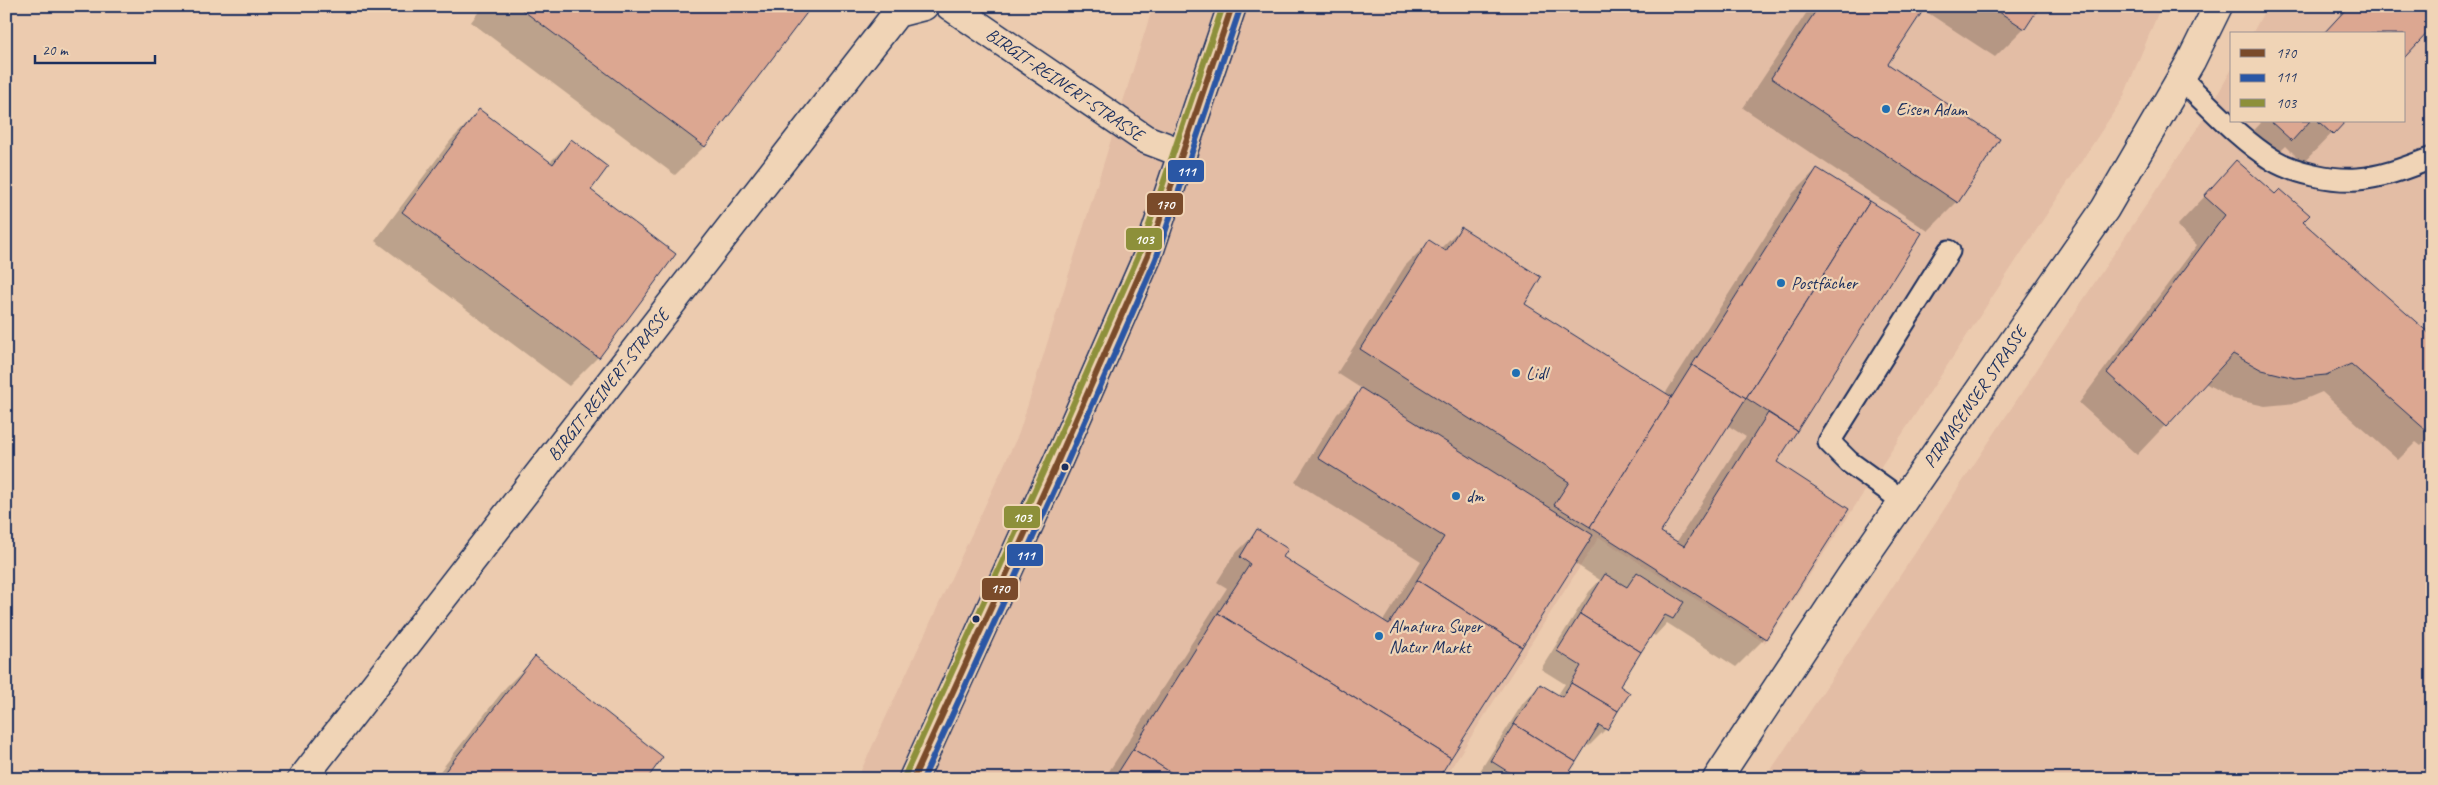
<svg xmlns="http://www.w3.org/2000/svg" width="2438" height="785" viewBox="0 0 2438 785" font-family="Caveat,sans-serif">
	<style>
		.built { fill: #e3bda5 }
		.shadow { fill: #0003; fill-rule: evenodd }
		.building { fill: #dca791; stroke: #1b2f5e }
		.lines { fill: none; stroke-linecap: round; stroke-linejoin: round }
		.service-casing { stroke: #1b2f5e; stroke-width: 25 }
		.minor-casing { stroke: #1b2f5e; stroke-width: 31 }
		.tertiary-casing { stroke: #1b2f5e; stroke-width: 31 }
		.secondary-casing { stroke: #1b2f5e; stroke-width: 31 }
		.service { stroke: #f0d4b6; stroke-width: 21 }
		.minor { stroke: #f0d4b6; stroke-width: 28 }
		.tertiary { stroke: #f0d4b6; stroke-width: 28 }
		.secondary { stroke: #f0d4b6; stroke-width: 28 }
		.bus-1-casing { stroke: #f0d4b6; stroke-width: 10 }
		.bus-2-casing { stroke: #f0d4b6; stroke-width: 10 }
		.bus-3-casing { stroke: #f0d4b6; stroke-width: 10 }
		.bus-1 { stroke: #7a4b2a; stroke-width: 6 }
		.bus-2 { stroke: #2a57a5; stroke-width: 6 }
		.bus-3 { stroke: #8d903a; stroke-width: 6 }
		.poi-dot { fill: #1f6fb2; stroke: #f0d4b6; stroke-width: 2 }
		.bus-dot { fill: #1b2f5e; stroke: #f0d4b6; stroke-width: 2 }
		.labels { text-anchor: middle; stroke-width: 4.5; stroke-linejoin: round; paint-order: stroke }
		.street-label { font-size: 18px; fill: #1b2f5e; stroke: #f0d4b6 }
		.poi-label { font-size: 18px; fill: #1b2f5e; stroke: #f0d4b6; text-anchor: start }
		.line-badge { stroke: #f0d4b6; stroke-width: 2 }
		.badge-label { font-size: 14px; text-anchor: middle; font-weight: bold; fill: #fff }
	</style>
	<rect width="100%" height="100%" fill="#eccbaf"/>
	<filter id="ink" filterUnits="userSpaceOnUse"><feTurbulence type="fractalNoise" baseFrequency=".02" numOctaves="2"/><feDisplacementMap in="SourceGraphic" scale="10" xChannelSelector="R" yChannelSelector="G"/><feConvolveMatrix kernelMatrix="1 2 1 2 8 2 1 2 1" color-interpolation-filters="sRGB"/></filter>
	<g filter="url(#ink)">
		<g class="built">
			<path d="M1153 6H2161L2123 98 1765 643 1599 537 1444 779H857L1019 433Z"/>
			<path d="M2267 6H2432V779H1765L2204 118 2232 69V121H2404V34H2252Z"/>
		</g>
		<g class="shadow">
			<path d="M483 6H811L704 147 675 175 471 22Z"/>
			<path d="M1811 6H2039L2024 28 1995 57 1922 9 1886 64 1957 202 1928 231 1743 108Z"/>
			<path d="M2348 6H2432L2404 34H2323Z"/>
			<path d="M480 111 549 163 571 141 589 190 674 254 598 357 569 386 375 241 451 140Z"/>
			<path d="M2259 121H2344L2303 163 2286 146 2262 169 2238 147 2261 123Z"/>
			<path d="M2237 162 2432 338V439L2430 437 2421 446 2416 442 2398 460 2322 392 2296 403 2265 406 2233 399 2205 383 2137 455 2079 403 2197 245 2177 226Z"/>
			<path d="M1817 169 1920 234 1776 462 1765 638 1736 667 1667 623 1655 636 1652 634 1618 687 1606 729 1589 746 1586 744 1564 779H1475L1523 703 1540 685 1557 696 1565 684 1541 669 1589 592 1600 580 1574 563 1437 779H1104L1227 588 1217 582 1234 555 1258 531 1282 557 1383 621 1421 561 1295 482 1337 414 1362 389 1337 373 1405 266 1429 242 1440 249 1461 228 1523 305 1665 394 1793 193ZM1727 425 1746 437 1740 443 1676 543 1660 532Z"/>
			<path d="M535 658 645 779H434L506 687Z"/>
		</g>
		<g class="building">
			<path d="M517 6H812L705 147Z"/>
			<path d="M1819 6H1926L1888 64 2000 139 1958 203 1771 78Z"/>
			<path d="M1990 6H2040L2025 29Z"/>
			<path d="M2349 6H2432V28L2404 58V34H2323Z"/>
			<path d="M479 109 553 164 571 139 608 167 591 190 676 254 599 358 402 212Z"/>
			<path d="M2270 121H2310L2292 141Z"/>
			<path d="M2318 121H2346L2333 135Z"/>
			<path d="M2236 160 2275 194 2280 189 2310 215 2303 222 2432 336V427L2428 432 2351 364 2326 375 2295 378 2262 370 2233 354 2166 427 2107 373 2225 215 2204 196Z"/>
			<path d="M1817 168 1870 201 1746 398 1692 365Z"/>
			<path d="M1870 201 1922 233 1797 431 1746 398Z"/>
			<path d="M1461 227 1541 277 1525 304 1672 397 1590 527 1554 505 1569 482 1360 349 1429 240 1446 251Z"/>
			<path d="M1692 365 1746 398 1661 532 1684 546 1768 413 1797 431 1777 462 1849 509 1766 639 1590 527Z"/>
			<path d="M1361 388 1593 535 1522 647 1417 580 1444 537 1318 458Z"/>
			<path d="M1257 529 1288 549 1283 557 1389 624 1417 580 1522 647 1451 758 1218 613 1250 564 1240 557Z"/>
			<path d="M1637 572 1684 602 1673 619 1665 615 1641 652 1580 614 1605 574 1627 587Z"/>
			<path d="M1218 613 1451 758 1438 779H1181L1133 749Z"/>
			<path d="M1580 614 1641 652 1620 686 1630 693 1618 711 1571 683 1581 666 1557 651Z"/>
			<path d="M535 656 663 757 647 779H439Z"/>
			<path d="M1571 683 1618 711 1607 730 1599 725 1576 762 1514 724 1540 684 1562 697Z"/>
			<path d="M1514 724 1576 762 1565 779H1513L1515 776 1491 761Z"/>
			<path d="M1133 749 1156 763 1181 779H1114Z"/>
			<path d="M1862 769 1877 779H1855Z"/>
		</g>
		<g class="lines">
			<defs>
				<g id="service">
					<path d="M2181 79C2210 106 2239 139 2273 160 2295 173 2333 181 2358 179 2384 177 2408 167 2432 158"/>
					<path d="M1903 501 1849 462 1829 442 1949 251"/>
				</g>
				<g id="minor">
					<path id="s1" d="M950 6 1145 139 1182 153"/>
					<path id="s2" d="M302 779 897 13 924 6"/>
				</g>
				<g id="tertiary">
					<path id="s3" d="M1717 779 1851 576 2105 209 2191 61 2218 6"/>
				</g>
				<path id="secondary" d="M913 779 1057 463 1148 255 1232 6"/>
			</defs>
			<use href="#service" class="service-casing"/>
			<use href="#minor" class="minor-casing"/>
			<use href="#tertiary" class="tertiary-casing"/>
			<use href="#secondary" class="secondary-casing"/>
			<use href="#service" class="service"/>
			<use href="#minor" class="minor"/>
			<use href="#tertiary" class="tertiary"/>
			<use href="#secondary" class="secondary"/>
			<defs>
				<path id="bus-1" d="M913 779 1057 463 1148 255 1232 6"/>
				<path id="bus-2" d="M923 779 1065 467 1156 259 1240 9"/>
				<path id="bus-3" d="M905 775 1049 459 1140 252 1223 6"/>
			</defs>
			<use href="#bus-1" class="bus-1-casing"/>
			<use href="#bus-2" class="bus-2-casing"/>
			<use href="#bus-3" class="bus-3-casing"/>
			<use href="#bus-1" class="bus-1"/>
			<use href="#bus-2" class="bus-2"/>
			<use href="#bus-3" class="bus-3"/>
		</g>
	</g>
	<g class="poi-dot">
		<circle cx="1886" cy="109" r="5"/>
		<circle cx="1781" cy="283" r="5"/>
		<circle cx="1516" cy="373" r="5"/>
		<circle cx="1456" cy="496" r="5"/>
		<circle cx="1379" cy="636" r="5"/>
	</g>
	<g class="bus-dot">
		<circle cx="1065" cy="467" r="4.5"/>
		<circle cx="976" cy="619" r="4.5"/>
	</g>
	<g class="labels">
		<g class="street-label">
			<text dy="6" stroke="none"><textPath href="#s1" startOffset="139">BIRGIT-REINERT-STRASSE</textPath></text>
			<text dy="6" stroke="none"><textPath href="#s2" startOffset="499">BIRGIT-REINERT-STRASSE</textPath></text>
			<text dy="6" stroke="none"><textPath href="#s3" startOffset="461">PIRMASENSER STRASSE</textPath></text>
		</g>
		<g class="poi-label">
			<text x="1896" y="115">Eisen Adam</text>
			<text x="1791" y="289">Postfächer</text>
			<text x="1526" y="379">Lidl</text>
			<text x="1466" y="502">dm</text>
			<text x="1389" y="632">Alnatura Super<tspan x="1389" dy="21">Natur Markt</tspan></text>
		</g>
	</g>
	<g class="line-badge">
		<rect x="1167" y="159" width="38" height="24" rx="5" fill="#2a57a5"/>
		<rect x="1146" y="192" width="38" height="24" rx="5" fill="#7a4b2a"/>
		<rect x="1125" y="227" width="38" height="24" rx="5" fill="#8d903a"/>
		<rect x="1003" y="505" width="38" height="24" rx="5" fill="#8d903a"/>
		<rect x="1006" y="543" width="38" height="24" rx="5" fill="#2a57a5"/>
		<rect x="981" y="577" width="38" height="24" rx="5" fill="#7a4b2a"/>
	</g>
	<g class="badge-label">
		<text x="1186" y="176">111</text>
		<text x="1165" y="209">170</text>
		<text x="1144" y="244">103</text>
		<text x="1022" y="522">103</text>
		<text x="1025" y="560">111</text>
		<text x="1000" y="593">170</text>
	</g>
	<rect width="2438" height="785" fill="none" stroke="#f0d4b6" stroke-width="25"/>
	<rect x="12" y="12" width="2413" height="760" fill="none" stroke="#1b2f5e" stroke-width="2" filter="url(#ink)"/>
	<rect x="2230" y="32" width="175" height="90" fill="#f0d4b6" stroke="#9b9293"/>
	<rect x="2240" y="49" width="25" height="8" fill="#7a4b2a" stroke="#9b9293"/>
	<text x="2276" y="58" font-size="15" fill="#1b2f5e">170</text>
	<rect x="2240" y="74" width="25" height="8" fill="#2a57a5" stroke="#9b9293"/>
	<text x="2276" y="82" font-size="15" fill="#1b2f5e">111</text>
	<rect x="2240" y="99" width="25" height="8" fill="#8d903a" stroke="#9b9293"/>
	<text x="2276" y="108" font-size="15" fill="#1b2f5e">103</text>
	<path d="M35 55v8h120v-8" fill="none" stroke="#1b2f5e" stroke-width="2.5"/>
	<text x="42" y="55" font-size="15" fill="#1b2f5e" stroke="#f0d4b6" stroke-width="4" paint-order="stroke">20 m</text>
</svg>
